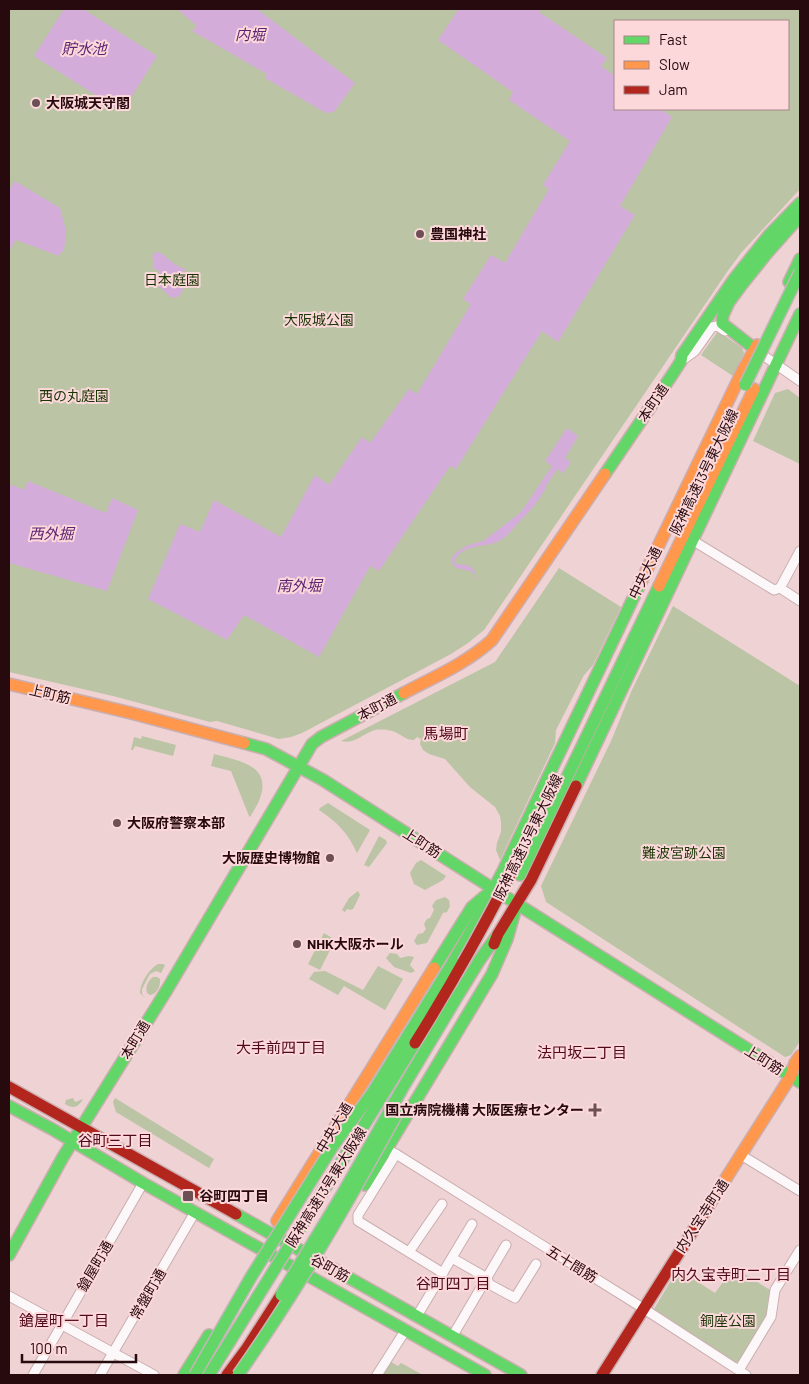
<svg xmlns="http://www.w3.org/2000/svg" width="809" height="1384" viewBox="0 0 809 1384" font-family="Barlow,'Noto Sans JP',sans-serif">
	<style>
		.green { fill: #bbc4a4; fill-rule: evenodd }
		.water { fill: #d3acda }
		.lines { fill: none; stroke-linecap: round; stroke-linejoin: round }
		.street-casing { stroke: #cbaeb0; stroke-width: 11 }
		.fast-casing { stroke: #cbaeb0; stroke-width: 14 }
		.slow-casing { stroke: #cbaeb0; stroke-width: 14 }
		.jam-casing { stroke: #cbaeb0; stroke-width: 14 }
		.street { stroke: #fcf8f9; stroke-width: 9 }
		.fast { stroke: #63d668; stroke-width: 11 }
		.slow { stroke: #ff974d; stroke-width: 11 }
		.jam { stroke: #b3261e; stroke-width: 11 }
		.fast-bridge-casing { stroke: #c5b5b7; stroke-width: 14; stroke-linecap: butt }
		.jam-bridge-casing { stroke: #c5b5b7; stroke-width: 14; stroke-linecap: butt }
		.fast-bridge { stroke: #63d668; stroke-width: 11 }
		.jam-bridge { stroke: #b3261e; stroke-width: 11 }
		.poi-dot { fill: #6d5053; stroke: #fcd8da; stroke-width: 2 }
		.labels { text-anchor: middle; stroke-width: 4; stroke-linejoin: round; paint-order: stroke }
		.poi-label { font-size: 14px; font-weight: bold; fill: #270a0e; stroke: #fcd8da; text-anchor: start }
		.park-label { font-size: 14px; fill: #1a3504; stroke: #fcd8da }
		.street-label { font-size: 14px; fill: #270a0e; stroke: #fcd8da }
		.water-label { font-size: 15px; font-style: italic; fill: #5c2573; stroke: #fcd8da }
		.neighbourhood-label { font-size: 15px; fill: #4f0919; stroke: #fcd8da }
	</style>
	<rect width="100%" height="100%" fill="#eed2d4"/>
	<g class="green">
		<path d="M9 9H800V189L741 253 727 272 484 630 468 643 451 654 302 733 291 737 279 739 217 721 210 722 113 696 9 672ZM615 21H788V109H615Z"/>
		<path d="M718 331 742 348 744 353 733 376 701 355Z"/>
		<path d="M788 389 800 398V464L753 441 775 393Z"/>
		<path d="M559 568 621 607 593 665 584 675 556 730 555 743 500 860 496 850 497 843 501 832V822L500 816 495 807 470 787 445 759 429 754 423 750 420 744 421 739 417 737 414 740C406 740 402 735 395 732 391 730 380 729 375 730 364 733 354 745 341 741L495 662Z"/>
		<path d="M673 606 800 686V1041L791 1055 785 1057 546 902 541 886 612 739 631 692Z"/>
		<path d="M142 736 176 745 173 756 135 746 133 750H131L134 737 141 739Z"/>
		<path d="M214 754C235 760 270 764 261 795 259 803 254 810 250 817L249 816 231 771 211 766Z"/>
		<path d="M328 803 370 830 357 853C348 833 337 822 319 810L320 808Z"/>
		<path d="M379 836 386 840 387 843 369 867 364 865Z"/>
		<path d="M421 860 446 876 443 880 425 890 414 884 410 873 416 863Z"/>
		<path d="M358 891 360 895 353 909 350 910 347 909 345 912 342 910 349 898Z"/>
		<path d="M445 897 449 900 450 906 447 912 443 913 427 943 417 945 414 941 418 934 423 933 426 929 424 924 427 919 430 918 434 910 432 906 436 900Z"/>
		<path d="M324 933 332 938 330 942 333 944 320 970 308 964Z"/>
		<path d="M390 953 397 954 400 958 409 956 414 957 410 965 415 971 411 973 394 967 386 958Z"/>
		<path d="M158 964H163L165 965 161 973 156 971 150 974 142 989V994L145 998 140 993C140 983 149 969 158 964Z"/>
		<path d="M378 966 403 979 385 1010 344 986 338 995 309 979 314 972 325 971 363 990Z"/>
		<path d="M153 977H157L160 979C161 986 156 995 150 995L147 993C145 986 148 981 153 977Z"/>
		<path d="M73 1098 75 1102 83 1099C78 1108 73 1109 65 1104L66 1100Z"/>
		<path d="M115 1098 214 1159 209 1168 116 1112 113 1102Z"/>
		<path d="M735 1268 770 1290 767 1311 764 1321 739 1361 735 1363 654 1309 678 1269 715 1293 726 1278Z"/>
		<path d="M391 1362 398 1366 401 1363 423 1375H382Z"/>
	</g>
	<g class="water">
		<path d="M64 9H83L157 56 122 112 34 56Z"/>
		<path d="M177 9H257L355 83 334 112 326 113 265 78 267 74 192 31 197 26Z"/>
		<path d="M459 9H540L539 12 607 58 601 66 615 76V109H660L672 117 620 206 635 215 558 342 542 331 456 469 450 466 379 571 370 566 319 657 244 615 227 640 148 599 180 524 200 532 214 500 281 537 315 475 329 485 362 437 370 443 409 389 417 394 471 304 463 299 491 255 505 263 549 189 543 185 570 141 509 100 513 92 438 40Z"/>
		<path d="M15 181 60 208 66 231 64 251 60 253 59 256 16 240 9 251V190Z"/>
		<path d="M155 252C165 252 168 261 175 264 178 267 182 267 186 270L182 273 175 274 172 278 173 283 183 288C182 293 178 300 171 297 167 295 164 290 161 288 159 286 156 285 154 283L155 280 160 277 159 271 154 269V260L152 257Z"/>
		<path d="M567 428 578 436 565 458 571 462 563 473 557 469C554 475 549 480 546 486 545 488 545 491 543 493 535 507 523 517 513 529 509 533 506 537 501 540 486 549 462 542 454 562L456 564C468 565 473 564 477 578L475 579V575L471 571 456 568 451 562 453 556 457 552 466 546 483 541 521 512 552 466 545 461Z"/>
		<path d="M28 481 106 513 112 498 138 510 107 591 9 563V484L24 490Z"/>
	</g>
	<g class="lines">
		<defs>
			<g id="street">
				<path d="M757 351 800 381"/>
				<path d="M681 361 695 351 712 327 717 326 725 331"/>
				<path d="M692 540 774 590 780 588 800 551"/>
				<path d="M780 588 800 601"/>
				<path d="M392 1152 396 1154 358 1215V1221L443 1273"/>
				<path d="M396 1154 638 1305 746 1375"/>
				<path d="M741 1155 800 1191"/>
				<path d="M409 1252 442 1204"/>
				<path d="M452 1258 487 1278 489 1284 515 1298 536 1264"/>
				<path d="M9 1296 154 1375"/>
				<path d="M417 1316 472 1224"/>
				<path d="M452 1337 506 1245"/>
				<path d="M739 1370 771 1317 775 1290 800 1250"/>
				<path d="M33 1375 143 1183"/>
				<path d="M100 1375 195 1212"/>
				<path d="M377 1375 405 1331"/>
			</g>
			<g id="fast">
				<path d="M789 282 800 259"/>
				<path d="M755 349 723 324 722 323 723 315 729 302 740 287 768 252 800 216"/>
				<path d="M605 474 672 375 681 361 682 355 734 279 769 235 800 203"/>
				<path d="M244 743 266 749 323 780 517 904 800 1082"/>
				<path d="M576 786 800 314"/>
				<path d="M520 875 659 586"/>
				<path d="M453 962 480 915 503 871 640 584"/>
				<path d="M434 968 472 907 491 891"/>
				<path d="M460 992 479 961 498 934"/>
				<path d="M9 1106 52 1129 143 1183 485 1375"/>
				<path d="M365 1185 492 974 507 939 515 911"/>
				<path d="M236 1214 521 1375"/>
				<path d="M9 1255 63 1157 168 988 312 744 321 737 404 693"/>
				<path d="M184 1375 209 1335"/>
			</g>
			<g id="slow">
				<path d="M640 584 742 372 757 345"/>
				<path d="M659 586 754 389"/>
				<path d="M9 684 131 713 244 743"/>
				<path d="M404 693C434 677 467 663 492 640L605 474"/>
				<path d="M711 1202 791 1076 795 1063 800 1056"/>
				<path d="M277 1221 434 968"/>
			</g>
			<g id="jam">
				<path d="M494 944 498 934 531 880 576 786"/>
				<path d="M9 1087 236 1214"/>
				<path d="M227 1375 247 1348 281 1295"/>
				<path d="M602 1375 711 1202"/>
			</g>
		</defs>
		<use href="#street" class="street-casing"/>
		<use href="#fast" class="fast-casing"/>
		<use href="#slow" class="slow-casing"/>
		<use href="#jam" class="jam-casing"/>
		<use href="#street" class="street"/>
		<use href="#fast" class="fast"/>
		<use href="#slow" class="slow"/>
		<use href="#jam" class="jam"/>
		<defs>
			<g id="fast-bridge">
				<path d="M745 385 800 272"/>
				<path d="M281 1295 343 1193 402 1089 460 992"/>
				<path d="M195 1375 251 1277 333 1146 373 1092 453 962"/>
				<path d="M209 1375 415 1043"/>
				<path d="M238 1375C298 1290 349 1201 399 1110"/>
			</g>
			<path id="jam-bridge" d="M415 1043C450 987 482 930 512 871"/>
		</defs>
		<use href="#fast-bridge" class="fast-bridge-casing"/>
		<use href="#jam-bridge" class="jam-bridge-casing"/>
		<use href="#fast-bridge" class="fast-bridge"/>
		<use href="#jam-bridge" class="jam-bridge"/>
	</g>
	<g class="poi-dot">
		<circle cx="36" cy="103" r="5"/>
		<circle cx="420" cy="234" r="5"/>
		<circle cx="117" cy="823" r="5"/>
		<circle cx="330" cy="858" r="5"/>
		<circle cx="297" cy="944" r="5"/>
		<path d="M592.5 1102.5h5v5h5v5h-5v5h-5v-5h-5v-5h5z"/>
		<rect x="182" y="1190" width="12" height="12" rx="2.5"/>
	</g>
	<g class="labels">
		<g class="poi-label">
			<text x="46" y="108">大阪城天守閣</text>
			<text x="430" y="239">豊国神社</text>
			<text x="127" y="828">大阪府警察本部</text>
			<text x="320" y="863" text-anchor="end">大阪歴史博物館</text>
			<text x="307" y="949">NHK大阪ホール</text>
			<text x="584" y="1115" text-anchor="end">国立病院機構 大阪医療センター</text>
			<text x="199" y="1201">谷町四丁目</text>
		</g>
		<g class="park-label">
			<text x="172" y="285">日本庭園</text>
			<text x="319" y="325">大阪城公園</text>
			<text x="74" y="401">西の丸庭園</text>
			<text x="684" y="858">難波宮跡公園</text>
			<text x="728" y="1326">銅座公園</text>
		</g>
		<g class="street-label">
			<text transform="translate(653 403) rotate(-56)" y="5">本町通</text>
			<text transform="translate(704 472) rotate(-64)" y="5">阪神高速13号東大阪線</text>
			<text transform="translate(645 573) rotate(-64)" y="5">中央大通</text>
			<text transform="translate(50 694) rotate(13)" y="5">上町筋</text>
			<text transform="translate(377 707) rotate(-28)" y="5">本町通</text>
			<text transform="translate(528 837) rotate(-64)" y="5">阪神高速13号東大阪線</text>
			<text transform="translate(422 843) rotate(33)" y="5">上町筋</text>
			<text transform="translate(135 1040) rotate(-59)" y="5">本町通</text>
			<text transform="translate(764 1060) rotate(32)" y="5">上町筋</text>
			<text transform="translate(334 1128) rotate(-59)" y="5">中央大通</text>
			<text transform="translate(326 1187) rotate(-58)" y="5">阪神高速13号東大阪線</text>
			<text transform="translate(702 1216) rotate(-57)" y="5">内久宝寺町通</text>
			<text transform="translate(572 1264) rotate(32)" y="5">五十間筋</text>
			<text transform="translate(95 1266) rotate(-60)" y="5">鎗屋町通</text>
			<text transform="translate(330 1268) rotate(29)" y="5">谷町筋</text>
			<text transform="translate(148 1294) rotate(-60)" y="5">常盤町通</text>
		</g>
		<g class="water-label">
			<text x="250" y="40">内堀</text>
			<text x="84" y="54">貯水池</text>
			<text x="51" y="539">西外掘</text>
			<text x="299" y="591">南外堀</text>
		</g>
		<g class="neighbourhood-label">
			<text x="446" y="739">馬場町</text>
			<text x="281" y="1053">大手前四丁目</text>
			<text x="582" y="1058">法円坂二丁目</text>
			<text x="115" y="1146">谷町三丁目</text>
			<text x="731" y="1280">内久宝寺町二丁目</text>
			<text x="453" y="1289">谷町四丁目</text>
			<text x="64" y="1326">鎗屋町一丁目</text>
		</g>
	</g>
	<rect width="809" height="1384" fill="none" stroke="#270a0e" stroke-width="20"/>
	<rect x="614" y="20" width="175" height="90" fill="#fcd8da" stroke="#a78688"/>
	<rect x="624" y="36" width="25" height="8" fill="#63d668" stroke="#a78688"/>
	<text x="659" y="45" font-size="15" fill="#270a0e">Fast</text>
	<rect x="624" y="61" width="25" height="8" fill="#ff974d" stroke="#a78688"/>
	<text x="659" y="70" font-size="15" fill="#270a0e">Slow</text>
	<rect x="624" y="86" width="25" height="8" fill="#b3261e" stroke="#a78688"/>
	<text x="659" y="95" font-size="15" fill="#270a0e">Jam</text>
	<path d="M22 1354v8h114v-8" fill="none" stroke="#270a0e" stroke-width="2.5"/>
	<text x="30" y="1354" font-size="15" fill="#270a0e" stroke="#fcd8da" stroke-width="4" paint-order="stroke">100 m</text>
</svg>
